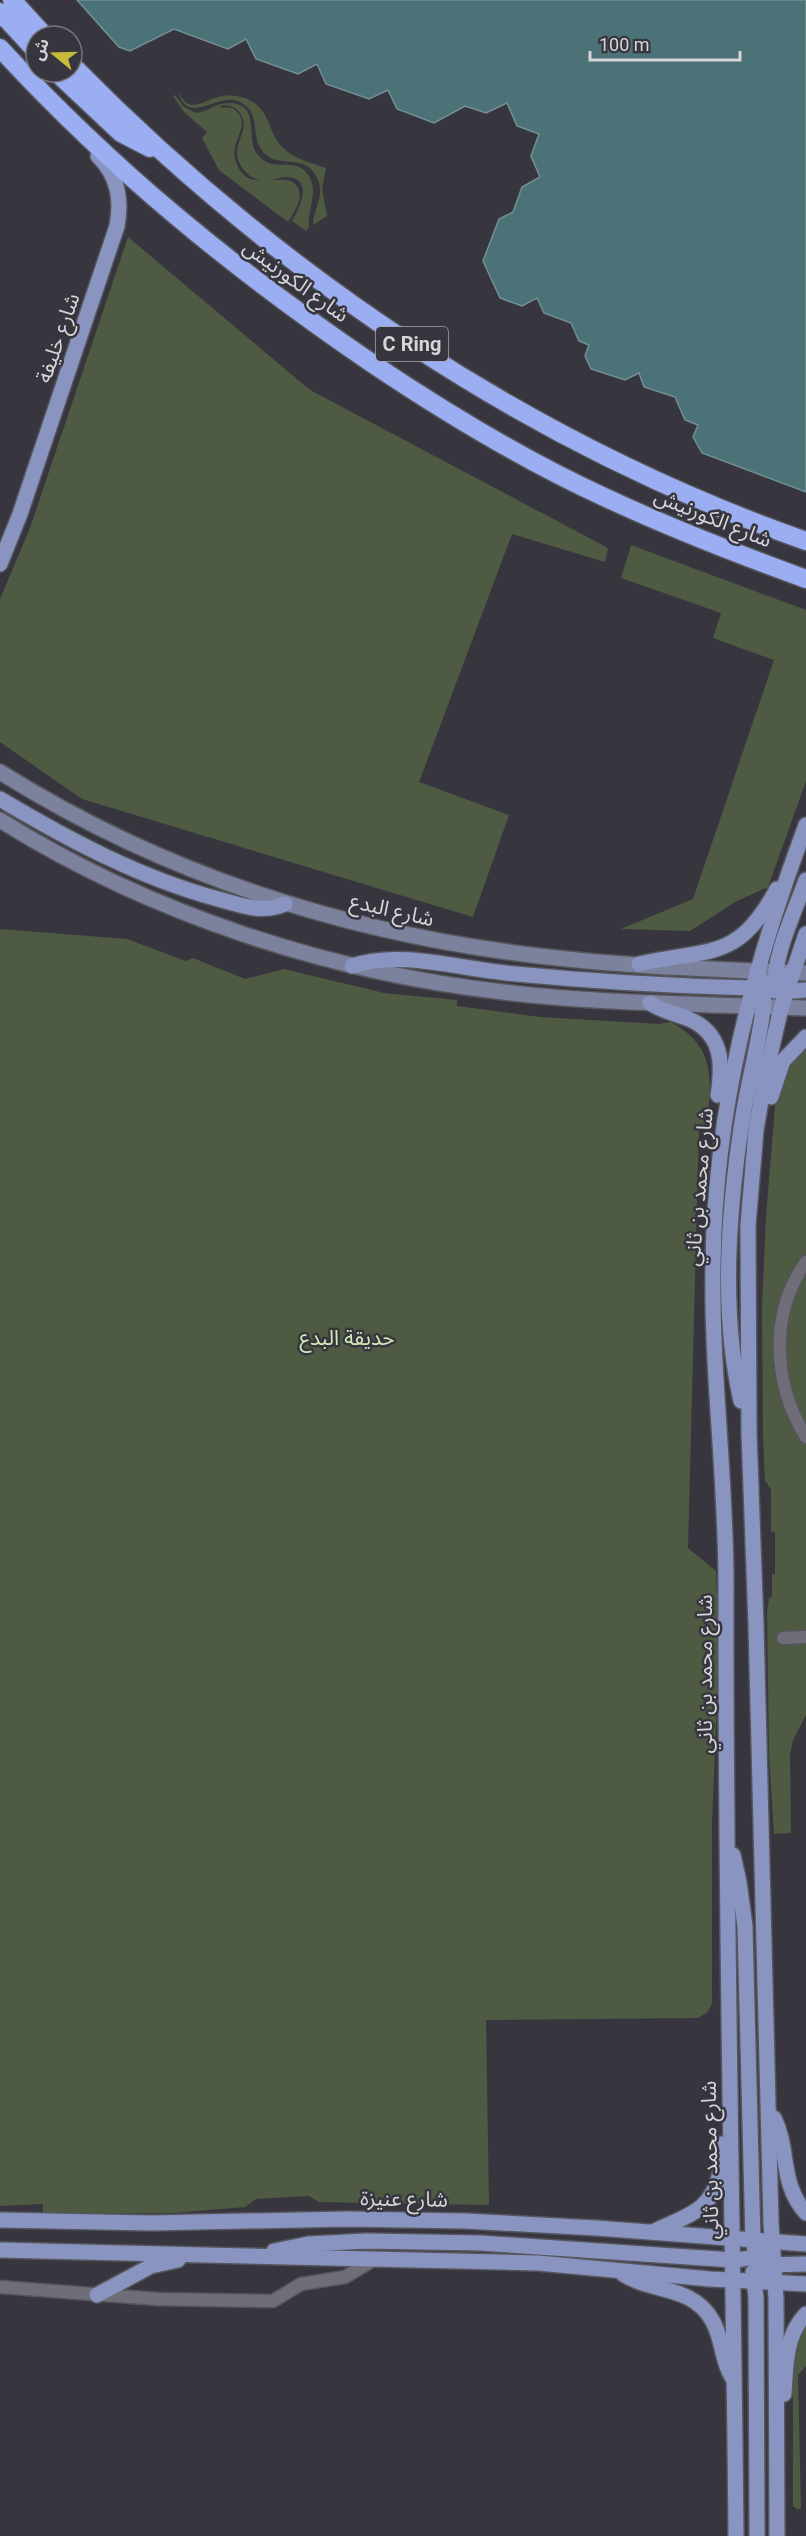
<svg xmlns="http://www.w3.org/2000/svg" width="806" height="2536" viewBox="0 0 806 2536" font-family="Roboto,'Noto Sans Arabic',sans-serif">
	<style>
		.green { fill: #4e5b42 }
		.water { fill: #4a7277; stroke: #749095; stroke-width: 1.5 }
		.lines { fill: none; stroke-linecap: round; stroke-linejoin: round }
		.street-casing { stroke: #55555b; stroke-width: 15 }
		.secondary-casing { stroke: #55555b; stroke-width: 18 }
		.primary-casing { stroke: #55555b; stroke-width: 18 }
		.highway-casing { stroke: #55555b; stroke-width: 21 }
		.street { stroke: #6f6e78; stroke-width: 12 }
		.secondary { stroke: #7c819d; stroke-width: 15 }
		.primary { stroke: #8994c1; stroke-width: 15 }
		.highway { stroke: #9baef2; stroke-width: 18 }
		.labels { text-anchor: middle; stroke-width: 5; stroke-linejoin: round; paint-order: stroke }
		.shield { fill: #37363f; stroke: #a6a5ac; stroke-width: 1.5 }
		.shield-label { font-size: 20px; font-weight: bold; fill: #d5d5da }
		.street-label { font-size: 21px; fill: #d5d5da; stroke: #37363f }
		.park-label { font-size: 21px; fill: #d0ebb6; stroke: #37363f }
	</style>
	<rect width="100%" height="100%" fill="#37363f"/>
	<g class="green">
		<path d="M178 91C189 117 205 99 222 96 229 94 238 96 245 98 272 109 266 131 283 148 294 159 312 163 326 168L322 189 327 216 313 225C313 209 325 196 318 180 306 151 280 170 264 153 249 138 263 113 240 102 219 91 187 128 178 91Z"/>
		<path d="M175 95 184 107 196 113C208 112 215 103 227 103 263 102 244 139 258 155 273 173 291 158 304 170 322 187 307 208 309 227L306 231 292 221C300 207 315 177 285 177 279 177 272 181 266 181 253 181 241 171 238 159 234 145 244 136 244 123 242 110 231 102 218 107L232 108C255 122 230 140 235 159 245 193 271 175 291 181 308 192 296 209 288 222L219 170 202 138 207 132 184 112 173 96Z"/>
		<path d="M128 237 310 390 608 548 605 562 512 534 419 782 509 815 473 917 82 799 0 742V599L30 528Z"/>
		<path d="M631 545 806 610V781L768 887 735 902 690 931 621 929 693 899 774 660 713 638 721 613 621 578Z"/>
		<path d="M0 929 127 939 186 961 193 958 245 979 284 969 384 993 457 1000V1006L540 1017 659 1024 671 1022C717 1048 711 1079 707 1126H699L688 1548 716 1571 719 1651 712 1823V2003L708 2012 698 2018 486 2020 489 2205 319 2202 309 2196 256 2199 245 2207 173 2213 43 2214V2204L0 2206Z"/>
		<path d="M806 1042V1715L793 1740 790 1754 791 1833 774 1834 769 1752 767 1613 769 1598 772 1597V1574H775V1532H771V1489L765 1481 763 1437 762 1306 766 1217 776 1094 781 1074Z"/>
		<path d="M806 2322V2366L798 2375 801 2509H797L793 2506V2352Z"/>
	</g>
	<path class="water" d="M77 0H806V492L702 453 693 437 698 425 685 420 675 397 644 387 639 373 625 380 591 369 585 356 589 345 579 341 571 323 544 313 537 298 522 306 500 298 483 261 499 219 513 212 522 187 540 177 531 156 539 134 517 126 507 103 486 113 465 106 434 123 397 109 388 90 369 99 326 84 317 64 298 74 256 59 246 39 228 49 174 29 130 51 119 47Z"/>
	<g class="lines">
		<defs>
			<g id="street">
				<path d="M806 1262C769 1314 773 1384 806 1437"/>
				<path d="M783 1638 806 1637"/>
				<path d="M0 2287 157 2299 273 2301 301 2284 345 2277 375 2259"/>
			</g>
			<g id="secondary">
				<path d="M0 772C155 869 327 927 508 952 606 966 707 969 806 973"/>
				<path d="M0 820C150 914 328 972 503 992 603 1004 705 1004 806 1008"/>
			</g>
			<g id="primary">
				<path d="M0 564 20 514 117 226C122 199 118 176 98 156"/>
				<path d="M0 799C69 840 140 878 218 899 241 905 261 914 285 904"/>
				<path d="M639 964C710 948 738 962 777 889"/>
				<path d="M352 966C401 950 455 968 506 973 587 981 670 986 752 988L778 984 792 972"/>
				<path d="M775 991C772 958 795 911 806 880"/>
				<path d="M780 992 806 990"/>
				<path d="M650 1003C662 1011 676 1014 689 1019 723 1034 723 1064 718 1095"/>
				<path d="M771 1097 783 1061 806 1037"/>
				<path d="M741 1401C721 1313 728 1216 741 1128 747 1086 759 1045 764 1003L762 983 757 971"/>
				<path d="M733 1855 739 1882 745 1926 753 2241C756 2256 761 2273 774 2283"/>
				<path d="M774 2118C790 2150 779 2183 806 2213"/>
				<path d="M0 2220 151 2223 346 2219 466 2221 596 2228 806 2244"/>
				<path d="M653 2232C685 2216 711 2213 720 2173 721 2163 720 2154 721 2144"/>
				<path d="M0 2250 538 2263 710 2279 806 2284"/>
				<path d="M274 2251 308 2244 366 2241 480 2243 733 2260C749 2259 765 2257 773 2242"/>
				<path d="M764 2265 806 2264"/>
				<path d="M753 2272 756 2297 757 2536"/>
				<path d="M623 2274C652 2293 692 2285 712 2320 723 2338 721 2360 732 2377"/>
				<path d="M97 2295 151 2266 178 2260"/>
				<path d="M784 2394C786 2366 785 2335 806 2314"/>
				<path d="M736 2536C733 2218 725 1901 726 1583 726 1476 711 1370 713 1263 715 1108 752 970 806 825"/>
				<path d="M777 2536 776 2299 771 2223 756 1625 749 1433 748 1225 756 1130 765 1077 781 1008 806 934"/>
			</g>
			<g id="highway">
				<path d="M12 0 45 36"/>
				<path d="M0 12 36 51"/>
				<path d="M0 48C113 171 235 270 373 364 446 413 522 459 602 496 668 527 737 554 806 579"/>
				<path d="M72 65C277 274 529 444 806 541"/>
				<path d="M56 72 121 133 150 148"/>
			</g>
		</defs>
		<use href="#street" class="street-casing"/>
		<use href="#secondary" class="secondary-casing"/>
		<use href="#primary" class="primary-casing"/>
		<use href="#highway" class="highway-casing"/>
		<use href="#street" class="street"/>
		<use href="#secondary" class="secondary"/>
		<use href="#primary" class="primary"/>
		<use href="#highway" class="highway"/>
	</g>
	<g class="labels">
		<rect class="shield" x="376" y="327" width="72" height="34" rx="4.5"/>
		<g class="shield-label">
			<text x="412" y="351">C Ring</text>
		</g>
		<g class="street-label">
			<text transform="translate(296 281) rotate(36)" y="7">شارع الكورنيش</text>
			<text transform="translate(58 338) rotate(-71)" y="7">شارع خليفة</text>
			<text transform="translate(713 518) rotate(22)" y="7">شارع الكورنيش</text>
			<text transform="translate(392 910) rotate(13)" y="7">شارع البدع</text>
			<text transform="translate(699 1187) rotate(-85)" y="7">شارع محمد بن ثاني</text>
			<text transform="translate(705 1674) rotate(-90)" y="7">شارع محمد بن ثاني</text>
			<text transform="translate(710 2160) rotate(-91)" y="7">شارع محمد بن ثاني</text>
			<text transform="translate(404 2199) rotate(1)" y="7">شارع عنيزة</text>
		</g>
		<g class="park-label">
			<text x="347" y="1345">حديقة البدع</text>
		</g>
	</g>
	<g transform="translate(54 54) rotate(289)"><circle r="28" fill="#37363f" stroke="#76767d" stroke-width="1.5"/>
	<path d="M0-4.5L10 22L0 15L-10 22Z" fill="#c8bb3b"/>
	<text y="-9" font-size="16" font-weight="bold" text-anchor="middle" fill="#d5d5da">ش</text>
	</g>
	<path d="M590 51v9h150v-9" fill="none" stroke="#d5d5da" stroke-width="3"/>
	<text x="599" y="51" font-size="18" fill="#d5d5da" stroke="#37363f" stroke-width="4.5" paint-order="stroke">100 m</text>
</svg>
